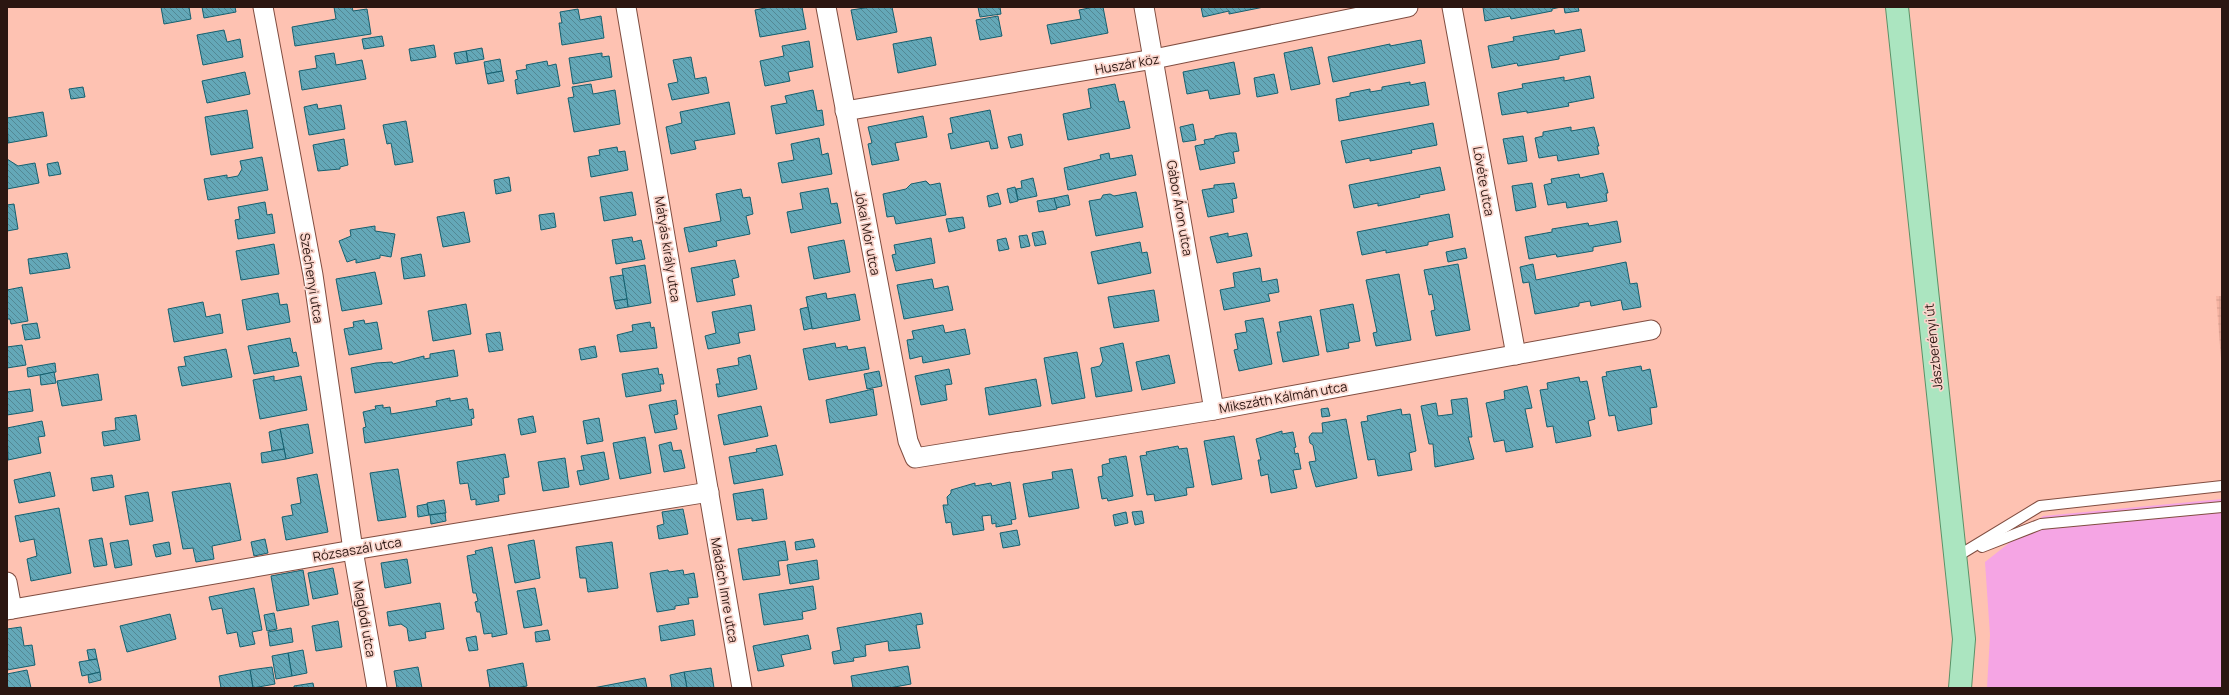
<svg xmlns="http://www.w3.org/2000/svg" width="2229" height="695" viewBox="0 0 2229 695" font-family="Manrope,sans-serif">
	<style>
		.industrial { fill: url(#industrial-grid) }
		.green { fill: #f5a5e4 }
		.building { fill: url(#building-back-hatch); stroke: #15606f }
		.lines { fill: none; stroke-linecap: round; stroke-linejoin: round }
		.lane-casing { stroke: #804d40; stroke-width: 12 }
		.street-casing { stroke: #804d40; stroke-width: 21 }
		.primary-casing { stroke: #5a9167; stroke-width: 24 }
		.lane { stroke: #fff; stroke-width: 10 }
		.street { stroke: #fff; stroke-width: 19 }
		.primary { stroke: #abe5c0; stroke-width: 22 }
		.labels { text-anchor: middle; stroke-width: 3.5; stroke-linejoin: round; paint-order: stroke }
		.street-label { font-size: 13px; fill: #2b1611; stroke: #fad5cc }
	</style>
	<defs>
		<pattern id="industrial-grid" width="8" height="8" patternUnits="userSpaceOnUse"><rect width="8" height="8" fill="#f7b4a3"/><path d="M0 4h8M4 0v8" fill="none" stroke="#d49a8b"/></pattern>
		<pattern id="building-back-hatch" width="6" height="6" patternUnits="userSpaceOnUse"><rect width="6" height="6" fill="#64a8b8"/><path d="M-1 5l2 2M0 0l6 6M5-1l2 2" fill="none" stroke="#538894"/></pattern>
	</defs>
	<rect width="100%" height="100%" fill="#fec2b2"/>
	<path class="industrial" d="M2216 296H2222V371Z"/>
	<path class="green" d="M2222 499V688H1987L1990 635 1985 562 2043 516Z"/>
	<g class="building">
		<path d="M161 7H189L191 19 164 24Z"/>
		<path d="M202 7H235L236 12 204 18Z"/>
		<path d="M334 7H352L353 11 367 9 371 34 295 46 292 27 336 19Z"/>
		<path d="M802 7 806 29 760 37 755 10 770 7Z"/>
		<path d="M871 7H892L897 32 857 40 851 10Z"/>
		<path d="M978 7H1000L1001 14 980 17Z"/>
		<path d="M1094 7H1103L1108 33 1051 44 1047 25 1081 19 1079 10Z"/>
		<path d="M1201 7H1264L1229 14V11L1203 17Z"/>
		<path d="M1483 7H1561L1552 9V11L1511 19 1510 16 1485 21Z"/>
		<path d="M1564 7H1578L1579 11 1565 13Z"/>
		<path d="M578 9 580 20 601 16 604 38 562 45 559 23H562L560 12Z"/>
		<path d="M998 16 1002 36 980 40 976 20Z"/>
		<path d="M1581 29 1585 51 1559 56V59L1518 66 1517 63 1492 68 1488 46 1514 41 1513 37 1554 30 1555 34Z"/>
		<path d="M224 30 227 42 240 39 243 57 203 65 197 35Z"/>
		<path d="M382 36 384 46 364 49 362 39Z"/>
		<path d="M931 37 936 65 898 73 893 44Z"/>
		<path d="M1421 40 1425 63 1333 82 1328 57 1390 44V46Z"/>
		<path d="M809 41 813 67 788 72 790 81 765 86 760 61 784 56 782 46Z"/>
		<path d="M434 45 436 57 411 61 409 49Z"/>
		<path d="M1312 47 1320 84 1291 90 1284 53Z"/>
		<path d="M482 48 484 59 468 62 466 51Z"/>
		<path d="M466 51 468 62 456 64 454 53Z"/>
		<path d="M334 53 336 65 362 60 366 79 302 90 299 71 317 68 315 56Z"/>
		<path d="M602 53V57L609 56 612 77 573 84 569 58Z"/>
		<path d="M691 57 695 79 706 77 709 93 672 100 668 84 678 82 673 60Z"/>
		<path d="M500 59 502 71 486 74 484 62Z"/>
		<path d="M547 61 548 66 556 64 560 86 517 94 515 80 518 79 516 71 527 69 526 65Z"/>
		<path d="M1234 62 1240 94 1210 99 1208 90 1187 94 1183 72Z"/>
		<path d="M502 71 504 81 488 84 486 74Z"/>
		<path d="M245 72 250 94 207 103 202 81Z"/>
		<path d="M1274 74 1278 93 1257 97 1254 78Z"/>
		<path d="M1590 76 1594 98 1568 103 1569 106 1527 113V111L1502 115 1498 93 1523 88 1522 84 1564 77V81Z"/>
		<path d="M1410 82V85L1425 82 1429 105 1339 121 1336 99 1350 96V93L1370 89V92L1382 90V87Z"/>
		<path d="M591 84 593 94 615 90 620 124 574 132 568 98 574 97 572 87Z"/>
		<path d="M1115 84 1119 102 1124 101 1130 128 1068 140 1063 114 1091 108 1088 89Z"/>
		<path d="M83 87 85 97 71 99 69 89Z"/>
		<path d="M813 90 817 111 822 110 824 125 776 134 771 106 787 103 785 96Z"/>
		<path d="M729 102 735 134 694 141 696 149 671 154 666 127 682 123 680 112Z"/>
		<path d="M317 104 318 109 341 105 345 129 309 135 304 107Z"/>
		<path d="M247 110 253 148 211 155 205 117Z"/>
		<path d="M990 110 998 148 991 149 989 141 951 149 948 134 953 133 950 118Z"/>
		<path d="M43 112 47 136 8 143 7 118Z"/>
		<path d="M923 116 927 137 895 143 899 160 872 165 868 144 872 143 868 127Z"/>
		<path d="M406 121 413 162 395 165 391 143 387 144 383 125Z"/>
		<path d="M1433 123 1437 145 1411 150 1412 153 1370 161V158L1346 163 1341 141Z"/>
		<path d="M1193 124 1196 140 1183 142 1180 127Z"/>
		<path d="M1571 127V131L1594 127 1599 146H1597L1599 154 1558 161 1557 155 1539 158 1535 138 1543 136V132Z"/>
		<path d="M1229 133H1236L1239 151 1233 152 1235 163 1200 170 1195 146 1205 144 1204 140 1215 138V136Z"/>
		<path d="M1021 134 1023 145 1011 148 1008 137Z"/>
		<path d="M1523 136 1527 161 1508 164 1503 139Z"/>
		<path d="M819 138 822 155 828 153 832 174 782 183 778 163 794 160 791 144Z"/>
		<path d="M344 139 348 165 340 167V169L318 171 313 145Z"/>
		<path d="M617 147 618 152 625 151 628 170 591 177 588 157 600 155 599 150Z"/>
		<path d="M1109 153 1110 159 1132 155 1136 175 1068 190 1064 168 1101 159 1100 155Z"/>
		<path d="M262 157 268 190 208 200 204 179 227 175V178L238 176 242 169 240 161Z"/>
		<path d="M7 159 18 166 35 163 39 183 7 189Z"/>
		<path d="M58 162 61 174 49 176 47 164Z"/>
		<path d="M1440 167 1445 190 1419 195 1420 197 1378 206V203L1354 208 1349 185Z"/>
		<path d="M1603 173 1608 193H1606L1607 201 1567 208 1566 202 1548 205 1544 185 1552 183 1551 179 1579 174 1580 178Z"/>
		<path d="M509 177 511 191 496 194 494 180Z"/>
		<path d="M1033 178 1037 196 1018 200 1016 189 1022 188 1021 181Z"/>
		<path d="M926 181 930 185 940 183 946 215 896 224 894 216 887 217 883 194 906 189 911 184Z"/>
		<path d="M1234 183 1237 198 1232 199 1234 212 1208 217 1202 190 1214 188V185Z"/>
		<path d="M1532 183 1536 207 1516 211 1512 186Z"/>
		<path d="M1015 187 1018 201 1010 203 1007 189Z"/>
		<path d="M828 188 831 204 837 203 841 223 791 233 787 212 803 209 800 193Z"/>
		<path d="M741 189 743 198 750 197 753 214 746 216 750 234 716 241 717 246 689 252 684 228 721 221 716 194Z"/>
		<path d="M632 192 636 215 604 221 600 197Z"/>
		<path d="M1136 192 1143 227 1096 236 1089 201 1101 199 1103 195 1110 194 1114 196Z"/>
		<path d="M998 193 1001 204 989 207 987 196Z"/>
		<path d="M1068 195 1070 205 1056 208 1054 198Z"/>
		<path d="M1054 198 1057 209 1039 212 1037 201Z"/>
		<path d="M265 202 267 215 272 214 275 233 238 239 235 220 240 219 238 207Z"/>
		<path d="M14 204 18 229 7 231V205Z"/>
		<path d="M464 212 470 242 443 247 437 217Z"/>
		<path d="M554 213 556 227 541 230 539 215Z"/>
		<path d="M1449 214 1453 237 1428 242V245L1386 253V250L1362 255 1357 232Z"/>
		<path d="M963 217 965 228 949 232 946 219Z"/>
		<path d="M1617 221 1621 242 1593 247V251L1557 257 1556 254 1529 259 1525 237 1552 232V229L1588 223 1589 226Z"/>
		<path d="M375 226V231L395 234 391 257 380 255V258L356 263V259L347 262 339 241 351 236 350 230Z"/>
		<path d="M1043 231 1046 244 1035 246 1032 233Z"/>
		<path d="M1228 233V237L1247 233 1252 256 1217 263 1210 237Z"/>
		<path d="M1027 235 1030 246 1021 248 1019 236Z"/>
		<path d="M632 237 633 242 641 240 645 259 616 264 612 240Z"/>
		<path d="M931 238 935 263 896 271 892 255 896 254 894 245Z"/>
		<path d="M1006 238 1009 249 999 251 997 240Z"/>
		<path d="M844 240 850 272 814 279 808 247Z"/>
		<path d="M1140 242 1142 253 1147 252 1151 273 1098 284 1091 252Z"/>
		<path d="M274 244 279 274 241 280 236 251Z"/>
		<path d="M1465 248 1467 258 1448 262 1446 252Z"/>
		<path d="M67 253 70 268 30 274 28 259Z"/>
		<path d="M421 254 425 276 404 279 401 258Z"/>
		<path d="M735 260 739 277 732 279 735 295 697 302 691 268Z"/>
		<path d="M1626 262 1630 284 1637 283 1641 307 1623 310 1621 300 1591 306 1590 301 1579 303V306L1535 314 1529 282 1523 283 1520 267 1533 264 1536 280Z"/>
		<path d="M1458 264 1470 330 1436 336 1431 311 1435 310 1432 294 1429 295 1424 270Z"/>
		<path d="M645 265 651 303 628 307 622 269Z"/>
		<path d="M1260 268 1262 282 1277 279 1279 292 1268 294 1270 301 1224 310 1220 290 1235 287 1233 273Z"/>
		<path d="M375 272 382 304 342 311 336 279Z"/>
		<path d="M1399 274 1411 340 1376 346 1373 333 1377 332 1366 280Z"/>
		<path d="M623 275 627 299 614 301 610 277Z"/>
		<path d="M932 279 934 289 948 286 953 310 904 319 897 285Z"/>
		<path d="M22 287 28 321 11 324 10 319H7V290Z"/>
		<path d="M1154 290 1159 321 1114 328 1108 297Z"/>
		<path d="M278 293 280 305 287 304 290 322 247 330 242 300Z"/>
		<path d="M826 293 827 299 855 294 860 320 812 329 806 297Z"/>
		<path d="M627 299 628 307 616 309 614 301Z"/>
		<path d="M203 302 206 317 220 314 223 333 174 342 168 309Z"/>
		<path d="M466 304 471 334 433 341 428 311Z"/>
		<path d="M1353 304 1360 341 1348 343 1349 348 1327 352 1320 310Z"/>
		<path d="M751 305 755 330 738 333 740 343 708 349 705 336 716 333 712 312Z"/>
		<path d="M808 307 812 328 804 330 800 309Z"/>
		<path d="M1311 316 1319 355 1283 362 1277 332H1281L1279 322Z"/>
		<path d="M1263 318 1272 364 1239 371 1234 350 1238 349 1235 334 1247 332 1245 321Z"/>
		<path d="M364 320 365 324 377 322 382 349 349 355 344 329 354 327 353 322Z"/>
		<path d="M650 322 651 328 654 327 657 348 620 352 617 335 633 331 632 325Z"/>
		<path d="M37 323 40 338 25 340 22 325Z"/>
		<path d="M943 325 945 333 965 329 970 354 923 363 922 356 910 359 907 340 914 339 912 331Z"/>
		<path d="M500 332 503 350 489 352 486 334Z"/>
		<path d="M290 338 293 353 296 352 299 366 254 374 248 346Z"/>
		<path d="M835 343 836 348 847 346 848 350 865 347 869 369 809 380 803 349Z"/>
		<path d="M1123 343 1132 391 1096 397 1091 368 1100 366 1103 361 1100 348Z"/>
		<path d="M22 345 26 365 7 368V347Z"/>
		<path d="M595 346 597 357 581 360 579 349Z"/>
		<path d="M226 349 232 377 182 386 178 367 186 366 184 357Z"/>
		<path d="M454 350 458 376 355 393 351 368 376 363 392 362 393 364 424 356V359L430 358V354Z"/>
		<path d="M1077 352 1085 398 1052 404 1044 358Z"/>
		<path d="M750 355 757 389 718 397 716 384H720L717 369 739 365 738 358Z"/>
		<path d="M1169 355 1175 383 1142 390 1136 362Z"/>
		<path d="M55 363 56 372 28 377 27 368Z"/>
		<path d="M1641 366 1642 371 1650 369 1657 407 1650 408 1652 424 1618 431 1615 415 1609 416 1602 377 1607 376 1606 372Z"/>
		<path d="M658 368 659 375 662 374 664 384H660L661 391 626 397 622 374Z"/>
		<path d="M949 369 952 384 945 385 947 400 921 405 915 376Z"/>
		<path d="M879 371 882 386 867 389 864 374Z"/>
		<path d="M54 372 56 383 41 385 40 375Z"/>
		<path d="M98 374 102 400 62 406 57 381Z"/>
		<path d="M274 376V381L301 376 307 410 260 419 253 380Z"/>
		<path d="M1579 377 1580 382 1587 381 1595 419 1588 421 1591 436 1556 443 1553 426 1547 427 1540 390 1548 389 1547 383Z"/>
		<path d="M1036 379 1041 406 989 415 985 388Z"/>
		<path d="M1527 386 1532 408 1525 409 1533 447 1506 452 1504 440 1494 442 1486 403 1505 399 1504 391Z"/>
		<path d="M30 389 33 411 7 415V392Z"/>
		<path d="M873 389 877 415 830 423 826 400Z"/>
		<path d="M450 398V401L467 398 469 410 473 409 474 418 471 419 472 425 365 443 363 428 366 427 363 412 376 409 375 406 383 405V408L390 407 391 414 437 406 436 401Z"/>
		<path d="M1467 398 1472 437H1468L1474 459 1435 467 1433 444H1429L1421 406 1436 403 1438 416 1453 414 1451 400Z"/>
		<path d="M676 400 678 414 674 415 677 429 655 433 649 405Z"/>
		<path d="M761 406 768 436 724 445 718 415Z"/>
		<path d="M1328 408 1330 416 1322 417 1321 409Z"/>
		<path d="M1401 409 1402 415 1410 414 1416 451 1409 453 1412 470 1378 476 1375 459 1368 460 1361 422 1368 421 1367 416Z"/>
		<path d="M136 415 140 440 104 446 102 432 116 430 115 418Z"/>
		<path d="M533 416 536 432 521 435 518 419Z"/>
		<path d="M599 418 603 441 587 444 583 421Z"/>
		<path d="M1346 419 1357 478 1316 487 1309 462 1316 461 1313 445 1310 443 1309 437 1312 433H1323L1322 423Z"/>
		<path d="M42 421 45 436 38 437 41 453 8 460 7 428Z"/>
		<path d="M308 424 313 453 286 459 280 429Z"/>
		<path d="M280 429 284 449 272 451 269 432Z"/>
		<path d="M1282 431V434L1293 432 1296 447 1294 448 1295 454 1298 453 1301 469 1293 470 1297 488 1271 493 1268 474 1261 476 1258 460H1261L1256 439Z"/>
		<path d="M1234 436 1242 479 1212 485 1204 441Z"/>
		<path d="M645 437 651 473 620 479 613 443Z"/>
		<path d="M671 442 673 451 681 450 685 468 664 472 659 445Z"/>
		<path d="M776 445 783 475 734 484 729 457 757 452 756 449Z"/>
		<path d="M1178 446 1179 449 1187 448 1194 487 1186 488 1187 495 1155 501 1154 494 1147 495 1140 456 1147 455 1146 452Z"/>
		<path d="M284 449 286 459 262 463 261 453Z"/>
		<path d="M604 452 609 479 580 485 577 471 584 470 581 456Z"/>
		<path d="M505 454 509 477 503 478 505 494 498 495 499 501 476 505V499L471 500 468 483 460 484 457 462Z"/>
		<path d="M1126 456 1133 496 1108 501 1107 498 1102 499 1098 477 1103 476 1102 465 1110 463 1109 459Z"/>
		<path d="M565 458 569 487 543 491 538 462Z"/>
		<path d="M398 469 406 517 378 521 370 473Z"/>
		<path d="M1072 469 1079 508 1029 517 1023 484 1053 479 1052 472Z"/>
		<path d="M50 472 55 496 19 503 14 480Z"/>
		<path d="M317 474 328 532 286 540 282 517 293 515 291 505 301 503 297 478Z"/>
		<path d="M112 475 114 487 93 491 91 478Z"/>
		<path d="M1010 482 1016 519 1011 520 1012 524 996 527V523L992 524 991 515 982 516 984 530 953 535 951 522 946 523 943 505H948L947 497 951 493V490L975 483V486L991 483 992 486Z"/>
		<path d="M230 483 241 540 212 546 214 559 196 562 193 548 183 549 172 492Z"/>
		<path d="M763 489 767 519 752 521V518L737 520 733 494Z"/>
		<path d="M148 492 153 521 130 525 125 496Z"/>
		<path d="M444 500 446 513 429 515 427 503Z"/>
		<path d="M427 504 429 515 418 517 417 506Z"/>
		<path d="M59 508 71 573 31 581 27 559 37 556 34 539 20 542 15 516Z"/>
		<path d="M683 509 688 534 659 539 657 526 664 524 662 512Z"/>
		<path d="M1142 511 1144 523 1135 525 1132 512Z"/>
		<path d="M1126 512 1128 523 1115 526 1113 515Z"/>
		<path d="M445 513 446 521 431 524 430 515Z"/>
		<path d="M1017 530 1020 545 1003 548 1000 533Z"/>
		<path d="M102 538 107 565 94 567 89 540Z"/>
		<path d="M265 539 268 553 254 556 251 542Z"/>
		<path d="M813 539 815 547 796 550 795 542Z"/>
		<path d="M128 540 132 565 115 568 110 543Z"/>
		<path d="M534 540 540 578 515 583 508 545Z"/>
		<path d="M785 541 788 560 778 561 780 575 743 580 738 549Z"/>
		<path d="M169 542 171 554 156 557 153 545Z"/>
		<path d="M612 542 618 588 588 592 586 578H580L576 547Z"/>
		<path d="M492 547 507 634 492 637V633L484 634 480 612H477L475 602 478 601 476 593H473L467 556 476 554 475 551Z"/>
		<path d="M407 559 411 583 385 588 381 563Z"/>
		<path d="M817 560 819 579 790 584 787 565Z"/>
		<path d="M333 568 338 594 313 599 308 573Z"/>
		<path d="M303 570 309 605 277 611 271 576Z"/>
		<path d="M668 570 669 572 683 570 684 575 694 573 698 597 688 598 689 604 675 606V609L657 612 650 573Z"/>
		<path d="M813 586 816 609 802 612 803 619 764 625 759 594Z"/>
		<path d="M254 588 262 630 252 632 255 644 240 647 237 632 227 634 222 608 212 610 209 597Z"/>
		<path d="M535 588 542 625 524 628 517 591Z"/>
		<path d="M440 603 444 629 425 632 426 638 409 641 407 628 401 624 389 626 387 612Z"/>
		<path d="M274 613 277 629 267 631 264 615Z"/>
		<path d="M921 613 923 624 916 625 920 648 889 651 888 641 865 645 866 656 853 658 854 661 834 664 832 652 841 650 837 628Z"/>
		<path d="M170 614 176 639 127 652 120 626Z"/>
		<path d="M693 620 695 635 661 641 659 626Z"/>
		<path d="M338 621 342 647 316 651 312 626Z"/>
		<path d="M21 627 24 646 32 645 35 665 7 670V629Z"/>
		<path d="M291 628 293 642 270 646 268 632Z"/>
		<path d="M548 630 550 640 536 642 535 632Z"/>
		<path d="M808 635 811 649 781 655 784 666 758 671 753 646Z"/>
		<path d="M476 636 478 650 469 651 466 638Z"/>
		<path d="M95 649 97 659 89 660 87 650Z"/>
		<path d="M303 650 307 673 292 676 288 653Z"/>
		<path d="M288 653 292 676 276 679 272 656Z"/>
		<path d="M97 659 100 672 82 676 79 662Z"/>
		<path d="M523 663 527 686 515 688H490L487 670Z"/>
		<path d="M908 666 911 684 889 688H853L851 676Z"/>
		<path d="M272 667 275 684 253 688 250 670Z"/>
		<path d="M418 667 422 688H397L394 671Z"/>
		<path d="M711 668 714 688H687L684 672Z"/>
		<path d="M27 670 31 688H7V674Z"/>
		<path d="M250 670 253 688H221L219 676Z"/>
		<path d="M100 672 101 680 89 683 88 675Z"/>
		<path d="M684 672 687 688H672L670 675Z"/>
		<path d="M645 678 647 688H593Z"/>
		<path d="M313 683 314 688H294V686Z"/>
	</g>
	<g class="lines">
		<defs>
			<g id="lane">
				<path d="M1982 547 2041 524 2222 507"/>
				<path d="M1956 557 2040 506 2222 486"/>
			</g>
			<g id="street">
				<path d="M263 7 313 275 353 550 377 688"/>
				<path d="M626 7 742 688"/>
				<path d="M826 7 908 441 915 458 1214 410 1651 330"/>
				<path d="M1144 7 1214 410"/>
				<path d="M1452 7 1516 355"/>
				<path d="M845 111 1154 59 1408 7"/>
				<path d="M7 582 12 609"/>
				<path d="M7 610 353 550 709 492"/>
			</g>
			<path id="primary" d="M1897 7 1964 639 1960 688"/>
		</defs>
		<use href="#lane" class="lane-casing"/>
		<use href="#street" class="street-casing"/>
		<use href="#primary" class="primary-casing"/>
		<use href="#lane" class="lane"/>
		<use href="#street" class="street"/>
		<use href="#primary" class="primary"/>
	</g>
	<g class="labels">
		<g class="street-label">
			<text transform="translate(1127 64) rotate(-10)" y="5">Huszár köz</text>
			<text transform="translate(1484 181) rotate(80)" y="5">Lövéte utca</text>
			<text transform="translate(1180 208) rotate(80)" y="5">Gábor Áron utca</text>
			<text transform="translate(868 233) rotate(79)" y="5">Jókai Mór utca</text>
			<text transform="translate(668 249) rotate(81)" y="5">Mátyás király utca</text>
			<text transform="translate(312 278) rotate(81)" y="5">Széchenyi utca</text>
			<text transform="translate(1933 347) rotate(-96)" y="5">Jászberényi út</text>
			<text transform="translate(1283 397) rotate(-10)" y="5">Mikszáth Kálmán utca</text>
			<text transform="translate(357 549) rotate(-10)" y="5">Rózsaszál utca</text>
			<text transform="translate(725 590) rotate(80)" y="5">Madách Imre utca</text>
			<text transform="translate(365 619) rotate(80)" y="5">Maglódi utca</text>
		</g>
	</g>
	<rect width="2229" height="695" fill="none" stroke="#2b1611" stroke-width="16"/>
</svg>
